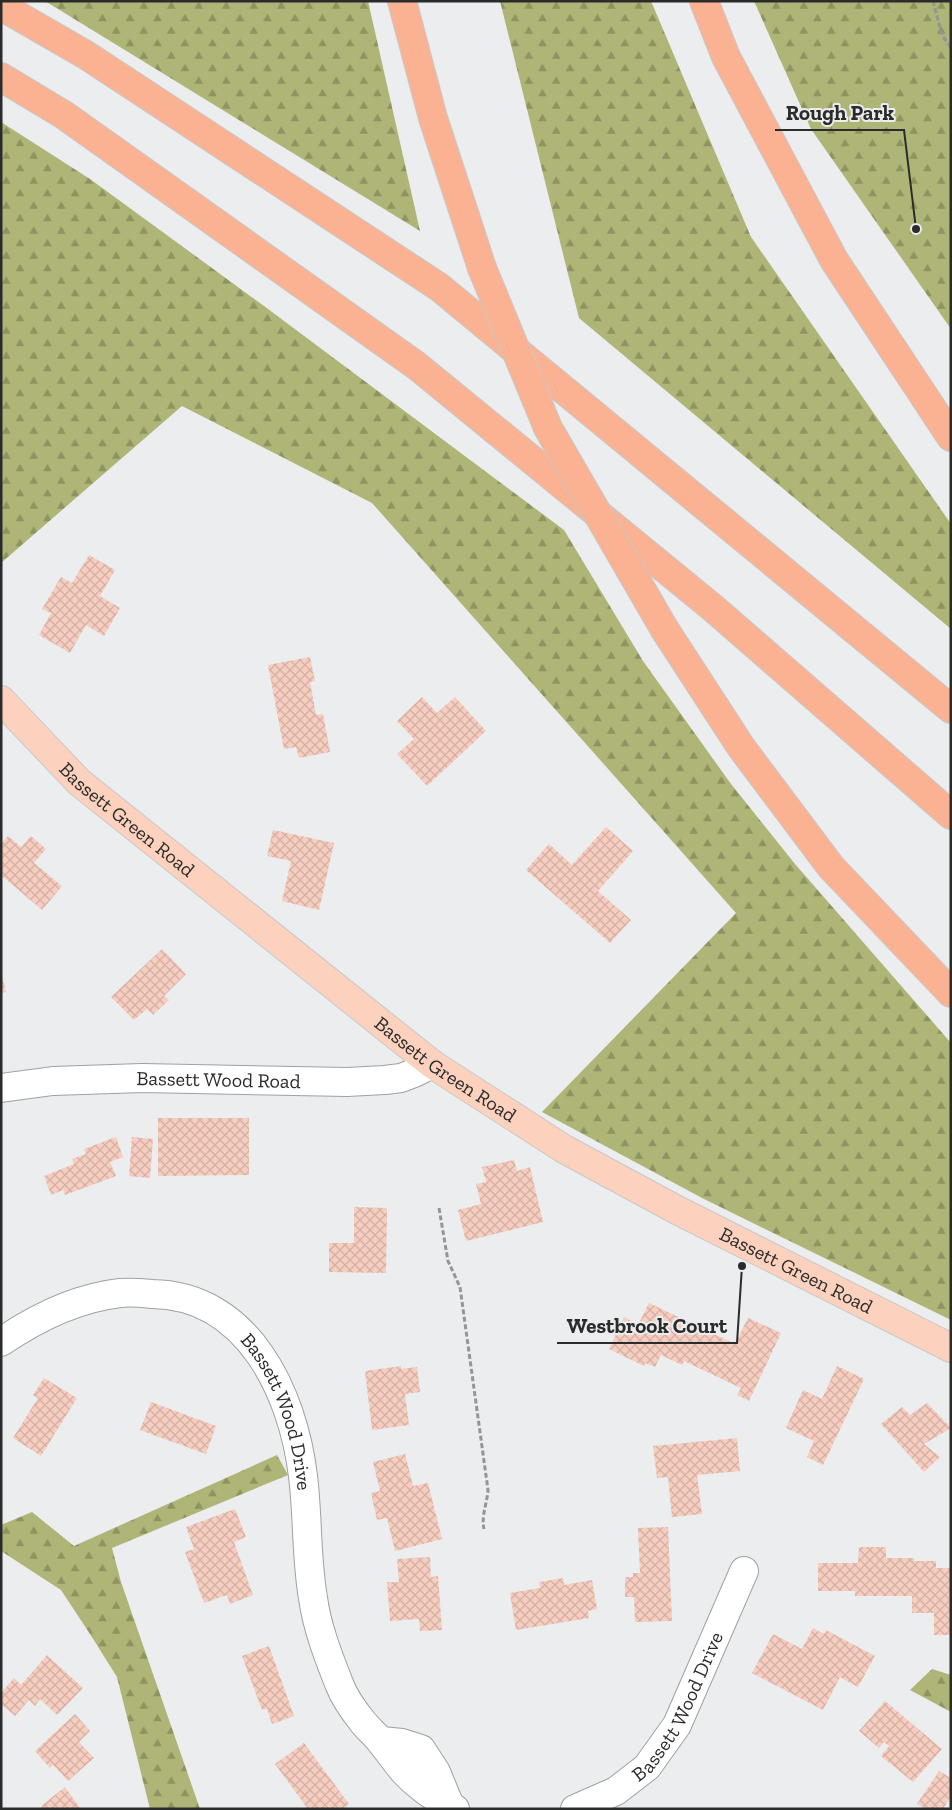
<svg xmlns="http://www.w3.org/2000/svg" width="952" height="1810" viewBox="0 0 952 1810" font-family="'Zilla Slab',serif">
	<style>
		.forest { fill: url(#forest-firs) }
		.building { fill: url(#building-cross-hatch) }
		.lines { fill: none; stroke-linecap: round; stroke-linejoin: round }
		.street-casing { stroke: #9fa0a2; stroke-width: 30 }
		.primary-casing { stroke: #c8c8c8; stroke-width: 30 }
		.highway-casing { stroke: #c8c8c8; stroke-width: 30 }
		.path { stroke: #949595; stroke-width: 3; stroke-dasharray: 5 2.5; stroke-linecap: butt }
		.street { stroke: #fff; stroke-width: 28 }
		.primary { stroke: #fcd1be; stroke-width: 28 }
		.highway { stroke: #fab292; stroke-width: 28 }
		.highway-bridge-casing { stroke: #c8c8c8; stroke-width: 30; stroke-linecap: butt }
		.highway-bridge { stroke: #fab292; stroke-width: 28 }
		.labels { text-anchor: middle; stroke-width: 4; stroke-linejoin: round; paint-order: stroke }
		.street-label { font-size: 20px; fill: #2a2b2b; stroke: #ecedee }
		.leader { fill: none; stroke: #2a2b2b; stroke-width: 2 }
		.callout-dot { fill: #2a2b2b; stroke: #ecedee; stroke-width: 2 }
		.callout-label { font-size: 21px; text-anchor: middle; font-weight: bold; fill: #2a2b2b; stroke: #ecedee; stroke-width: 4; stroke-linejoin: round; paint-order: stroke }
	</style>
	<defs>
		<pattern id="forest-firs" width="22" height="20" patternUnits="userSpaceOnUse" patternTransform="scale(1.25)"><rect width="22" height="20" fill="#aeb576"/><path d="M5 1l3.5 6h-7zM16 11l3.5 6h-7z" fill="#8e9361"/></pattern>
		<pattern id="building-cross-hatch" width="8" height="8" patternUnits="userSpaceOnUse" patternTransform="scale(1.25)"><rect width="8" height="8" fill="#f6cdbf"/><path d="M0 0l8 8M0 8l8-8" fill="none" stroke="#d3b0a4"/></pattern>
	</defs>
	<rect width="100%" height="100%" fill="#ecedee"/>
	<g class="forest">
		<path d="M45 1H368L420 231Z"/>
		<path d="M500 1H651L751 237 951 524V629L579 318Z"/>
		<path d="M754 1H951V329L811 129Z"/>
		<path d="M1 122 90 179 264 306 564 530 643 661 731 784 795 864 951 1043V1320L702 1198 542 1112 736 913 372 503 182 406 1 563Z"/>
		<path d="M277 1455 288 1475 112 1548 121 1582 200 1809H150L117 1677 90 1634 61 1590 1 1551V1525L32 1512 74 1546Z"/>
		<path d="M932 1669 951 1675V1712L910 1690Z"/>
	</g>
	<g class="building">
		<path d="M89 555 115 570 100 596 120 608 104 636 86 625 70 653 39 635 51 613 42 609 61 577 72 583Z"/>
		<path d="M310 657 315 681 310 682 316 715 323 714 330 752 299 758 296 747 284 749 268 665Z"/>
		<path d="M422 697 437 713 455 697 486 731 427 786 397 754 414 739 397 721Z"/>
		<path d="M606 827 633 851 598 891 631 920 610 943 526 870 549 844 572 865Z"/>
		<path d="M273 830 334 843 319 910 282 901 291 861 267 856Z"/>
		<path d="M8 836 21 847 31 836 46 849 34 863 62 886 42 910 1 875V844Z"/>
		<path d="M162 949 186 974 164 996 169 1000 153 1015 147 1009 134 1020 111 997Z"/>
		<path d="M1 972 6 992 1 993Z"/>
		<path d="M158 1118H249V1175L158 1176Z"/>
		<path d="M116 1137 123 1157 110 1162 116 1176 65 1195 63 1190 51 1195 44 1176 74 1164 72 1159 86 1154 84 1149Z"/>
		<path d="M132 1137 153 1139 150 1178 129 1176Z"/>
		<path d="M514 1160 517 1171 530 1167 543 1222 466 1241 458 1210 481 1204 476 1184 486 1182 482 1167Z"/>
		<path d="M354 1207 387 1208 386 1273 329 1272V1243H354Z"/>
		<path d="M649 1303 735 1344 748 1318 781 1333 749 1401 737 1395 741 1388 684 1361 682 1365 661 1355 655 1367 645 1363 644 1366 609 1349 624 1317 638 1325Z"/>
		<path d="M401 1366V1369L417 1367 420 1392 405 1394 409 1425 372 1430 365 1371Z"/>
		<path d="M837 1366 864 1379 823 1465 807 1457 814 1441 786 1428 803 1390 822 1399Z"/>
		<path d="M44 1378 77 1398 41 1456 13 1438 38 1398 33 1395Z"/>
		<path d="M151 1402 216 1426 206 1454 140 1430Z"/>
		<path d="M927 1403 951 1428 924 1444 940 1457 924 1472 881 1424 902 1407 910 1415Z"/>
		<path d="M737 1438 740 1471 697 1475 702 1514 672 1517 668 1477 657 1478 653 1446Z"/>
		<path d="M405 1454 413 1486 428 1483 442 1539 395 1551 387 1518 377 1520 371 1493 380 1491 373 1462Z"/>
		<path d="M235 1509 246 1537 234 1542 253 1595 230 1604 227 1595 204 1603 185 1552 194 1549 186 1527Z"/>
		<path d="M668 1527 672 1621 635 1622 634 1597H625V1577H633V1573H640L638 1528Z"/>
		<path d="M859 1547H886V1558H914V1561H936V1568H951V1635H934V1613H912V1596H855V1591H818V1563H858Z"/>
		<path d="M430 1557 431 1577 438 1576 442 1630 420 1631 419 1619 390 1621 387 1582H399L397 1559Z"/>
		<path d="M563 1578 564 1585 592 1580 597 1609 588 1611 589 1618 516 1630 510 1593 540 1588 539 1582Z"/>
		<path d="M813 1628 824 1634 826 1630 875 1656 858 1687 840 1677 823 1710 752 1673 773 1634 802 1649Z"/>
		<path d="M269 1646 294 1716 272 1724 267 1709 262 1710 242 1656Z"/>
		<path d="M47 1655 83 1688 57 1715 40 1699 35 1706 29 1700 15 1716 1 1704V1693L14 1678 21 1685Z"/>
		<path d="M885 1701 942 1749 913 1782 881 1756 889 1746 884 1742 879 1748 859 1731Z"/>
		<path d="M75 1714 90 1731 79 1742 94 1758 68 1781 53 1765 50 1768 35 1751Z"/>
		<path d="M304 1743 349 1804 342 1809H308L275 1764Z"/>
		<path d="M939 1771 951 1778V1796L943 1809H926L917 1804Z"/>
		<path d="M65 1787 81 1809H43L41 1806Z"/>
	</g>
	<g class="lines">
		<defs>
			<g id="street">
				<path id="s1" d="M1 1088 53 1081 142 1078 347 1082 385 1080 401 1078 414 1073 432 1064"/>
				<path id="s2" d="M1 1342C36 1318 77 1298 120 1293 130 1292 142 1293 152 1294 248 1295 293 1393 303 1476 308 1516 306 1558 313 1598 317 1628 329 1658 340 1686 345 1698 354 1711 362 1721 367 1728 375 1734 381 1742 395 1759 402 1773 421 1787 431 1796 444 1801 455 1809"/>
				<path d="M381 1741 402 1743 421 1749 436 1772 450 1806"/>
				<path id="s3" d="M575 1809 616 1791 647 1767 677 1725 744 1571"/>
			</g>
			<g id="primary">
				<path id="s4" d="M1 700 79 782 432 1064 564 1149 677 1210 951 1348"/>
			</g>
			<g id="highway">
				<path d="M402 1 433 118 482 268"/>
				<path d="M704 1 726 57 834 260 951 437"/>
				<path d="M1 6 86 55 439 287 951 709"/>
				<path d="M1 77 64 115 417 366 713 608 951 815"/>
				<path d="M665 630 741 747 831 867 951 993"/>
			</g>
		</defs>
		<use href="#street" class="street-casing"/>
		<use href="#primary" class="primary-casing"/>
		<use href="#highway" class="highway-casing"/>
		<g class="path">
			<path d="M933 1 942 35 951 48"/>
			<path d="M439 1208 448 1261 460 1287 488 1490C487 1504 481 1516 484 1529"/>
		</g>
		<use href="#street" class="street"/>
		<use href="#primary" class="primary"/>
		<use href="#highway" class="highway"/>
		<defs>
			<path id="highway-bridge" d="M482 268 548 428 665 630"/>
		</defs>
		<use href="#highway-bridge" class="highway-bridge-casing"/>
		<use href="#highway-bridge" class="highway-bridge"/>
	</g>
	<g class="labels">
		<g class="street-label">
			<text dy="7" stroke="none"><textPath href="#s4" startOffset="174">Bassett Green Road</textPath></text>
			<text dy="7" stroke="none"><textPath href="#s4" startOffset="579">Bassett Green Road</textPath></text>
			<text dy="7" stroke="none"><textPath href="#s1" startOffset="218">Bassett Wood Road</textPath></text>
			<text dy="7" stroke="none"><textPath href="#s4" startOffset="984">Bassett Green Road</textPath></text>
			<text dy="7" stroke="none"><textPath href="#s2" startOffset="351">Bassett Wood Drive</textPath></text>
			<text dy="7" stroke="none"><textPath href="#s3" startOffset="152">Bassett Wood Drive</textPath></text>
		</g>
	</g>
	<path class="leader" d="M916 229L904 130H775M742 1266L737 1343H557"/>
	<g class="callout-dot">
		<circle cx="916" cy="229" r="5"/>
		<circle cx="742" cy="1266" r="5"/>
	</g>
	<g class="callout-label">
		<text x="840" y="120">Rough Park</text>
		<text x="647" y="1333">Westbrook Court</text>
	</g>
	<rect width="952" height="1810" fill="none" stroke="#2a2b2b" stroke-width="5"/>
</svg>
